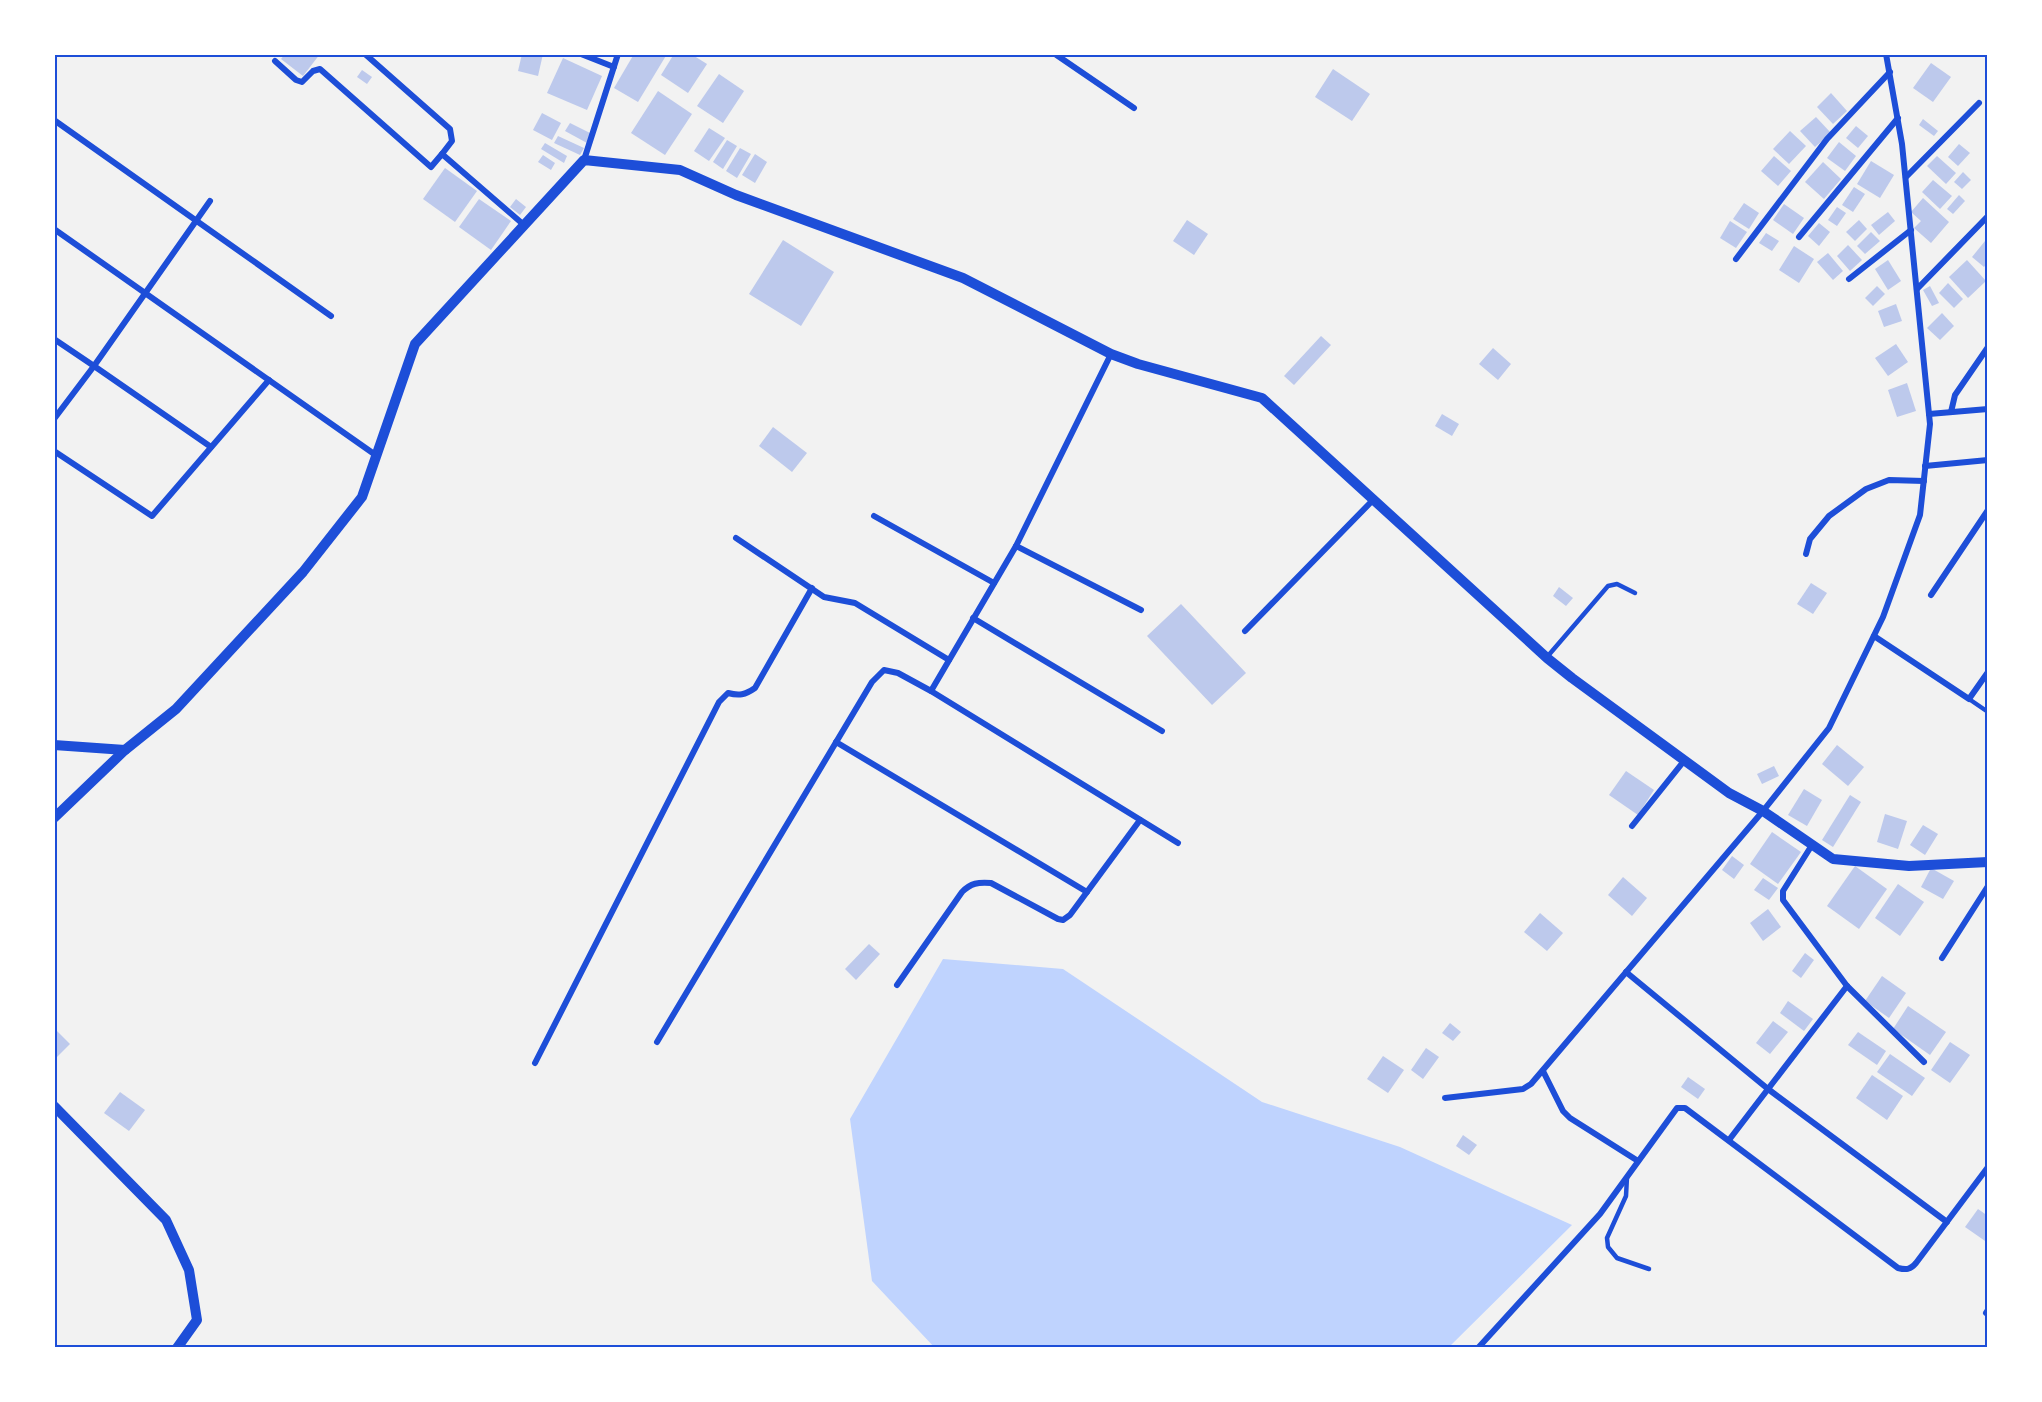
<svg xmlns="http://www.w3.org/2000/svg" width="2042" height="1402" viewBox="0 0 2042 1402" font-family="Quicksand,sans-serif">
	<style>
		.water { fill: #bfd3fe }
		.building { fill: #bdc9ec }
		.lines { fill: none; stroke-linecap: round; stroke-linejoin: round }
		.service { stroke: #1d4ed8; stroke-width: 4.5 }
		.minor { stroke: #1d4ed8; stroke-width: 6 }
		.tertiary { stroke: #1d4ed8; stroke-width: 10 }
		.neatline { fill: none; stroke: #1d4ed8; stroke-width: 2 }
	</style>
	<rect width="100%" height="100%" fill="#f2f2f2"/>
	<path class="water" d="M943 959 1063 969 1262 1102 1400 1147 1572 1225 1448 1348H935L872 1281 850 1119Z"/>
	<g class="building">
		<path d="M285 54H320L303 76 281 59Z"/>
		<path d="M522 54H543L538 76 518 71Z"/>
		<path d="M634 54H667L638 102 614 88Z"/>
		<path d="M674 54H691L707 64 688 93 661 75Z"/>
		<path d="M563 58 602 76 587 110 547 93Z"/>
		<path d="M1931 63 1951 77 1933 102 1913 88Z"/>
		<path d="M1333 69 1370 94 1352 121 1315 97Z"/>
		<path d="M362 70 372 77 367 84 357 77Z"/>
		<path d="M719 74 744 91 723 123 697 106Z"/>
		<path d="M658 91 692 114 665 155 631 133Z"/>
		<path d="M1831 93 1847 111 1833 124 1817 107Z"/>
		<path d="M542 113 561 123 552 140 533 130Z"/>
		<path d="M1816 117 1831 133 1815 147 1800 131Z"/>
		<path d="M1923 119 1938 131 1934 136 1919 125Z"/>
		<path d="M570 123 592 134 587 143 565 131Z"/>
		<path d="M1856 126 1868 136 1858 148 1846 138Z"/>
		<path d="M709 128 725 138 709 161 694 151Z"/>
		<path d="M1790 131 1806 146 1789 164 1773 149Z"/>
		<path d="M558 136 584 148 580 155 554 143Z"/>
		<path d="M727 140 737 146 723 169 713 162Z"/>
		<path d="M1839 142 1856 156 1845 171 1827 158Z"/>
		<path d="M545 143 567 156 564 163 541 149Z"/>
		<path d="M1959 144 1970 153 1958 166 1948 157Z"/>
		<path d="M740 148 751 154 737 178 726 171Z"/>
		<path d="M755 154 767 162 755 183 742 175Z"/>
		<path d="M543 155 555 163 551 170 538 162Z"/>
		<path d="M1774 156 1791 171 1778 186 1761 171Z"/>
		<path d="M1937 156 1956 173 1946 184 1927 166Z"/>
		<path d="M1871 161 1894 175 1880 198 1857 184Z"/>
		<path d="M1823 162 1841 179 1824 199 1805 182Z"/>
		<path d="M445 168 477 191 455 222 423 199Z"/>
		<path d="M1963 172 1971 180 1962 189 1954 182Z"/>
		<path d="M1933 180 1952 196 1940 209 1922 192Z"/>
		<path d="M1854 187 1865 194 1853 212 1842 205Z"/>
		<path d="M1959 195 1965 201 1953 214 1947 209Z"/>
		<path d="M1923 198 1949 222 1931 243 1914 228 1921 221 1911 212Z"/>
		<path d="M479 199 511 221 491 250 459 227Z"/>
		<path d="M516 199 526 207 520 215 510 207Z"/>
		<path d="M1744 203 1759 213 1749 229 1733 219Z"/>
		<path d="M1784 204 1804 218 1793 234 1773 220Z"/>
		<path d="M1837 207 1846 213 1837 226 1828 220Z"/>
		<path d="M1888 212 1895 221 1879 235 1871 225Z"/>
		<path d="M1187 220 1208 234 1194 255 1173 241Z"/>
		<path d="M1859 220 1867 229 1855 241 1846 232Z"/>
		<path d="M1730 221 1747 232 1736 248 1720 238Z"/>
		<path d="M1819 223 1830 232 1819 246 1808 236Z"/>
		<path d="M1871 232 1880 241 1865 254 1857 246Z"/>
		<path d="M1766 233 1779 241 1772 251 1759 243Z"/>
		<path d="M783 240 834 272 801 326 749 294Z"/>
		<path d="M1985 241 1988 244V262L1984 267 1972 257Z"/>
		<path d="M1848 245 1862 260 1850 271 1837 256Z"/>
		<path d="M1794 246 1814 259 1799 283 1779 270Z"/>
		<path d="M1828 253 1843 271 1833 280 1817 262Z"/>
		<path d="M1888 260 1901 281 1888 290 1875 269Z"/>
		<path d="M1967 260 1986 281 1968 298 1949 277Z"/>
		<path d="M1948 283 1963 299 1954 308 1939 293Z"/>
		<path d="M1877 286 1885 294 1873 306 1865 298Z"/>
		<path d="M1930 286 1939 303 1932 306 1923 290Z"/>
		<path d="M1896 304 1902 321 1884 327 1878 311Z"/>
		<path d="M1942 313 1954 326 1940 340 1927 328Z"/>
		<path d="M1321 336 1331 345 1294 385 1284 376Z"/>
		<path d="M1896 344 1908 362 1888 376 1875 358Z"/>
		<path d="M1493 348 1511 364 1498 380 1479 364Z"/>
		<path d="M1907 383 1916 411 1897 417 1888 390Z"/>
		<path d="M1442 414 1459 424 1452 436 1435 426Z"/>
		<path d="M773 427 807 453 792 472 759 446Z"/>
		<path d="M1811 583 1827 593 1813 614 1797 604Z"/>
		<path d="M1559 587 1573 598 1566 606 1553 596Z"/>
		<path d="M1181 604 1246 673 1212 705 1147 636Z"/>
		<path d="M1837 745 1864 767 1848 786 1822 764Z"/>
		<path d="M1774 766 1779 776 1762 784 1757 774Z"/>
		<path d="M1626 771 1654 790 1638 815 1609 795Z"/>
		<path d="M1804 789 1822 800 1807 826 1788 815Z"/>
		<path d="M1850 795 1861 802 1833 847 1822 840Z"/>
		<path d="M1885 814 1907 821 1898 849 1877 842Z"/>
		<path d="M1923 825 1938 834 1925 855 1910 845Z"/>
		<path d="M1772 832 1801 852 1778 884 1750 864Z"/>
		<path d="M1732 856 1744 865 1734 879 1722 870Z"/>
		<path d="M1855 866 1887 889 1859 929 1827 906Z"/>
		<path d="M1931 868 1954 881 1943 899 1921 887Z"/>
		<path d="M1623 877 1647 898 1632 916 1608 895Z"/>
		<path d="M1763 878 1778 888 1769 900 1754 890Z"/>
		<path d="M1898 884 1924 902 1900 936 1875 918Z"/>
		<path d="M1768 909 1781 927 1763 941 1750 923Z"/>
		<path d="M1540 913 1563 933 1547 951 1524 932Z"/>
		<path d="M869 944 880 954 856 980 845 969Z"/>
		<path d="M1805 953 1814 960 1801 978 1792 971Z"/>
		<path d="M1882 976 1906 993 1889 1018 1865 1001Z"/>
		<path d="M1788 1001 1813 1019 1804 1031 1780 1013Z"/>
		<path d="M1908 1006 1946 1032 1930 1055 1893 1029Z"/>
		<path d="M1773 1021 1788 1032 1770 1054 1756 1043Z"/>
		<path d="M1450 1023 1461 1032 1453 1041 1442 1033Z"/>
		<path d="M54 1028 70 1044 54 1060Z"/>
		<path d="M1858 1032 1886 1051 1877 1065 1848 1045Z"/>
		<path d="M1950 1042 1970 1055 1950 1083 1931 1070Z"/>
		<path d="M1426 1048 1439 1057 1423 1079 1411 1070Z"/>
		<path d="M1890 1054 1925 1078 1912 1096 1877 1072Z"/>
		<path d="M1383 1056 1404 1070 1388 1093 1367 1079Z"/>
		<path d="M1872 1075 1903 1096 1887 1120 1856 1098Z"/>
		<path d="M1688 1077 1705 1089 1698 1099 1681 1087Z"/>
		<path d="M120 1092 145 1110 129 1131 104 1113Z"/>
		<path d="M1463 1135 1477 1145 1469 1155 1456 1146Z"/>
		<path d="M1978 1209 1988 1216V1243L1965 1227Z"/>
	</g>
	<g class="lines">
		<g class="service">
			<path d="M1547 657 1608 586 1617 584 1635 593"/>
			<path d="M1969 699 1988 712"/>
			<path d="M1627 1177 1626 1196 1607 1238 1608 1247 1617 1258 1649 1269"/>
		</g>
		<g class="minor">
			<path d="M365 54 450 129 452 141 442 154"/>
			<path d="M581 54 614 67"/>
			<path d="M1055 54 1134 108"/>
			<path d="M275 61 296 80 302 82 313 71 320 69 431 167 442 154 524 225"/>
			<path d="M54 120 331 316"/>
			<path d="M584 160 618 54"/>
			<path d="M1906 177 1979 103"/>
			<path d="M210 201 94 366 211 447"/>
			<path d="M54 229 377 456"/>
			<path d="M1799 237 1898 118"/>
			<path d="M1736 259 1827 139 1890 72"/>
			<path d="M1849 279 1911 230"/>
			<path d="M1917 289 1988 216"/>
			<path d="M54 339 94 366 54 419"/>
			<path d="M1951 412 1955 395 1988 347"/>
			<path d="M1929 414 1988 409"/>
			<path d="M54 451 152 516 269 380"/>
			<path d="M1925 466 1988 460"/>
			<path d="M874 516 994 583"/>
			<path d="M736 538 824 597 855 603 949 660"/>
			<path d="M1016 546 1141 610"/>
			<path d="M1806 554 1810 539 1829 516 1866 489 1889 480 1924 481"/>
			<path d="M1931 595 1988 510"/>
			<path d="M973 618 1162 731"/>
			<path d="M1245 631 1374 499"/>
			<path d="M1874 636 1969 699 1988 672"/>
			<path d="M931 691 1016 546 1111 354"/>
			<path d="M836 742 1087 892"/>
			<path d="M1632 826 1684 761"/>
			<path d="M1812 845 1783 891V900L1847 986 1924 1062"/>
			<path d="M1942 958 1988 886"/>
			<path d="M1626 972 1768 1089 1947 1222"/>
			<path d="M897 985 962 892C971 883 978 882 991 883L1058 919 1063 920 1070 915 1140 820"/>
			<path d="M657 1042 872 682 884 670 898 673 931 691 1178 843"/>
			<path d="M535 1063 719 702 728 693C739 696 745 695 755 688L812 588"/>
			<path d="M1543 1071 1563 1111 1570 1118 1638 1161"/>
			<path d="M1445 1098 1523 1089 1531 1084 1763 811 1829 728 1883 617 1920 515 1930 424 1902 144 1886 54"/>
			<path d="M1729 1140 1847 986"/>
			<path d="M1986 1313 1988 1310"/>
			<path d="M1478 1348 1600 1214 1677 1108H1685L1898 1268C1906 1270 1910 1270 1916 1263L1988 1167"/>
		</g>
		<g class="tertiary">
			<path d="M54 745 125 750"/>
			<path d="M54 818 125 750 176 709 303 572 362 497 415 344 584 160 680 170 736 195 963 278 1111 354 1138 364 1262 398 1547 658 1572 678 1729 793 1763 811 1833 859 1909 866 1988 862"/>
			<path d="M54 1106 166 1220 189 1270 197 1320 177 1348"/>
		</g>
	</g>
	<rect width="2042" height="1402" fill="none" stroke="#ffffff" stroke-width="111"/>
	<rect x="56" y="56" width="1930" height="1290" class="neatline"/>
</svg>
